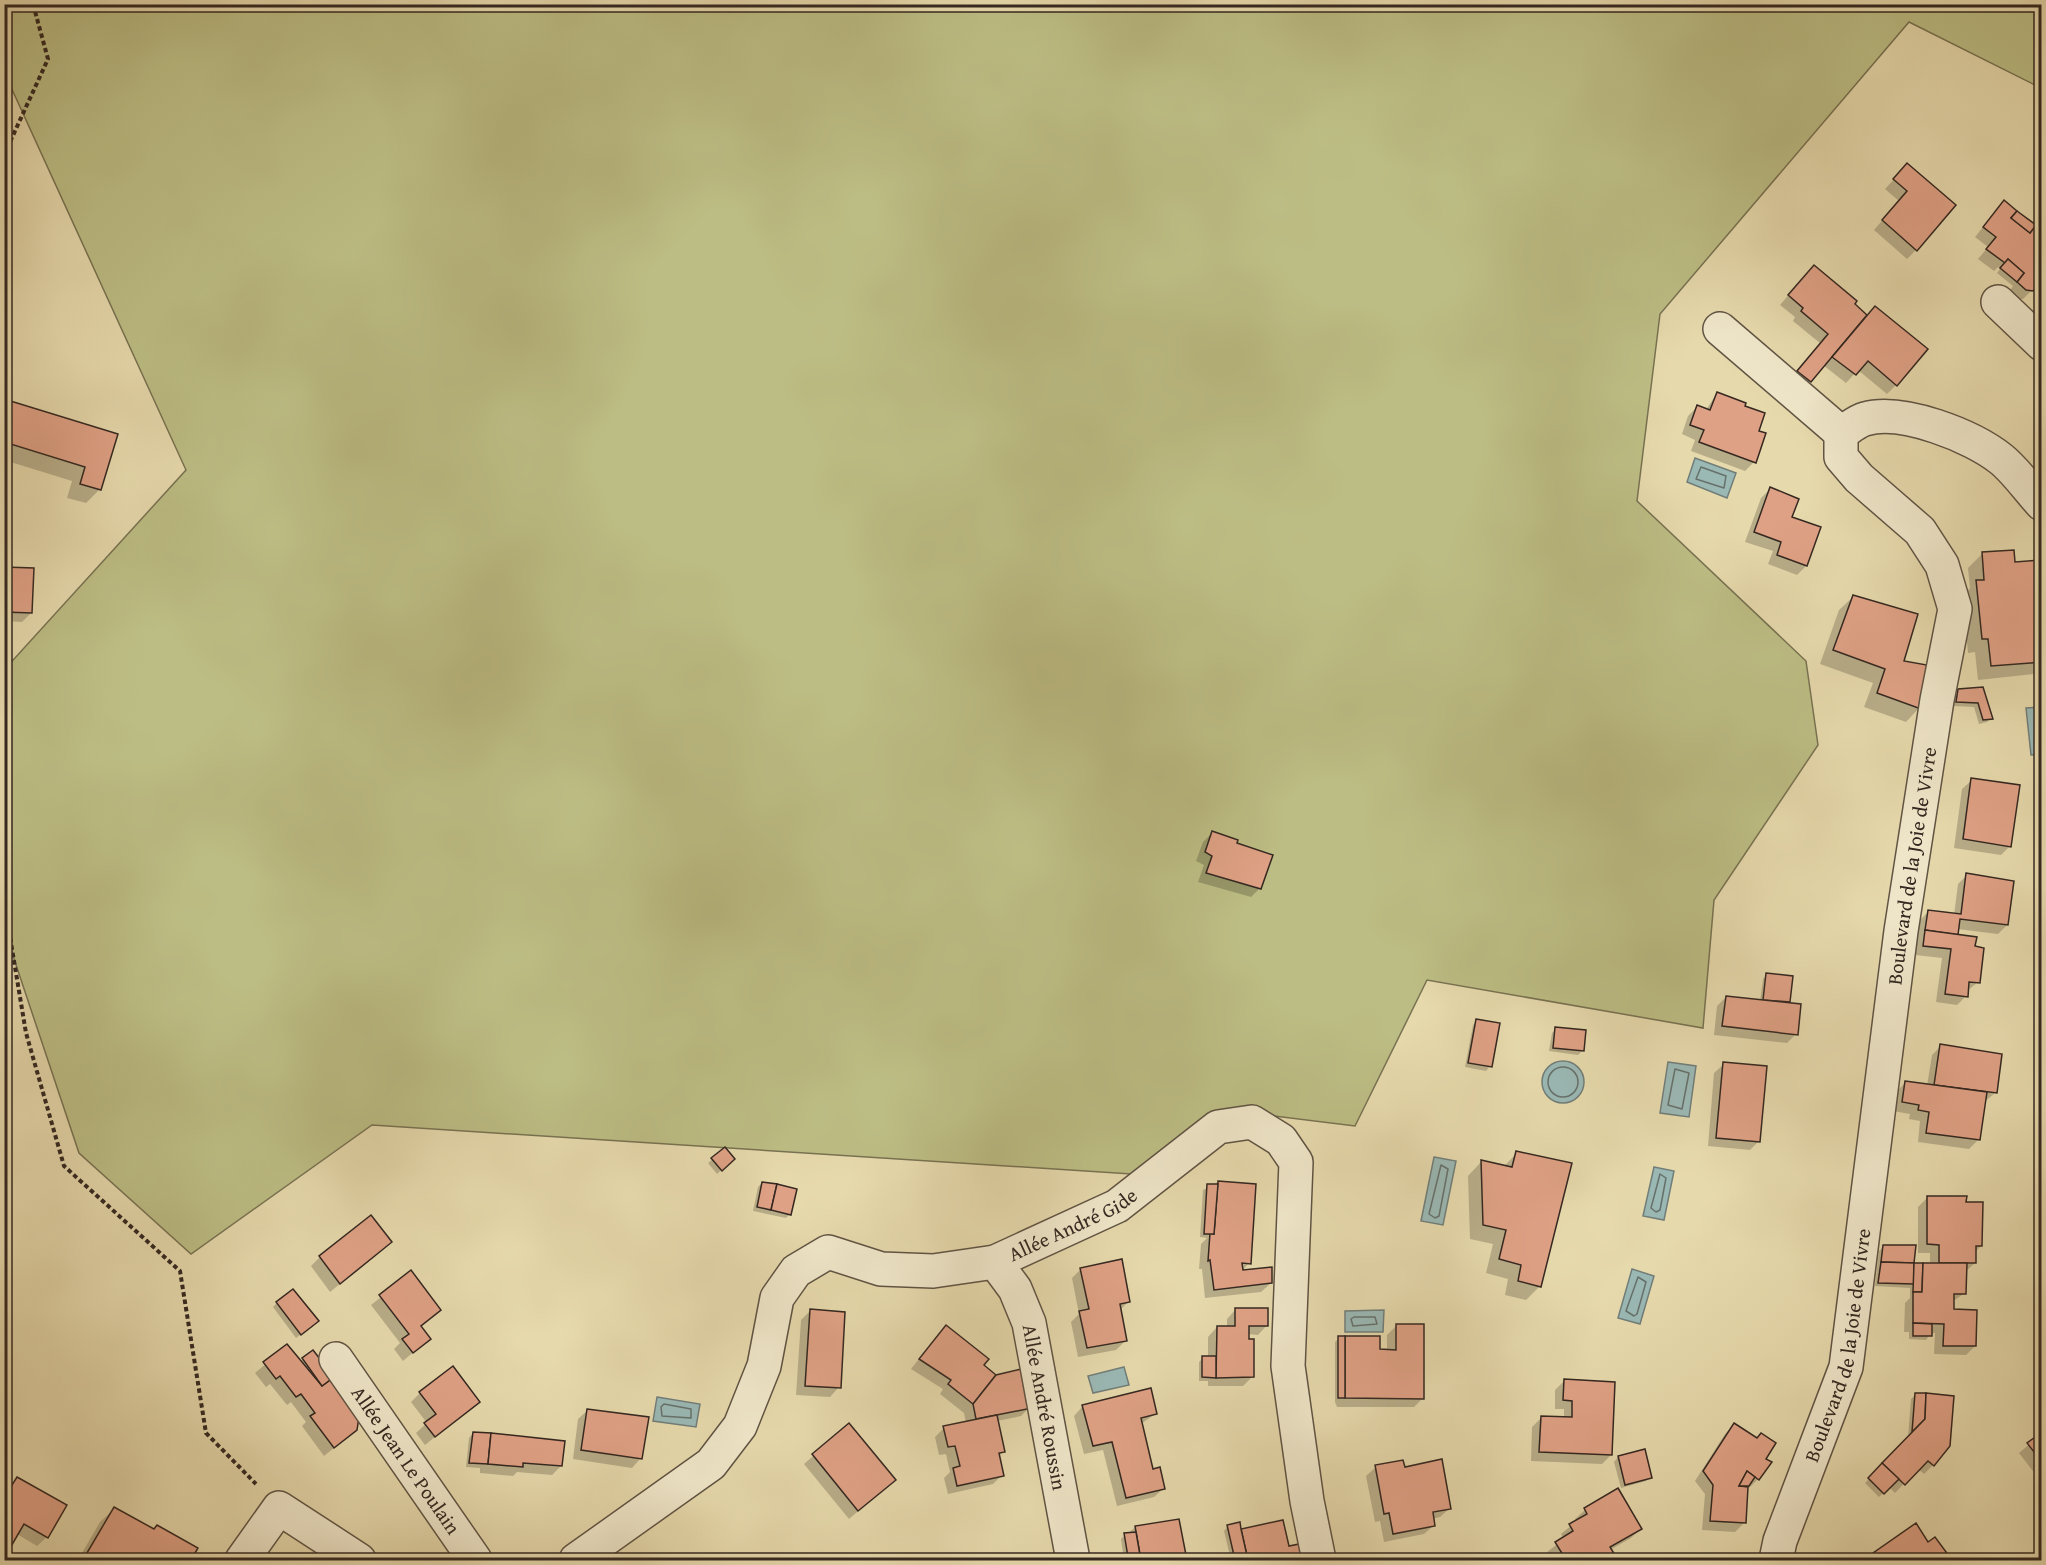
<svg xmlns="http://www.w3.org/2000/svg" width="2046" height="1565" viewBox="0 0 2046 1565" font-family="'Gentium Book Plus',serif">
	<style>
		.green { fill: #bcbd84; stroke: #787252; stroke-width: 1.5 }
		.water { fill: #9ab8b4; stroke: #717e79; stroke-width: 1.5 }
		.shadow { fill: #0003 }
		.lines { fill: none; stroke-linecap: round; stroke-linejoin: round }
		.shore { stroke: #67706a; stroke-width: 1.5 }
		.building { fill: #dfa185; stroke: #342821; stroke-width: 1.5 }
		.minor-casing { stroke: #605444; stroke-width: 36 }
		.path { stroke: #342821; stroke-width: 4; stroke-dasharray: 4.5 3; stroke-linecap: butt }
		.minor { stroke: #efe6c9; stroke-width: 33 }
		.labels { text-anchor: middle; stroke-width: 4.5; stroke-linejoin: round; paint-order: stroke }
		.street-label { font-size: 20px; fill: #342821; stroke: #efe6c9 }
	</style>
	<rect width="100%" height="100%" fill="#e6d9ac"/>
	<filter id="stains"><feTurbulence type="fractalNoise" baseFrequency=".00333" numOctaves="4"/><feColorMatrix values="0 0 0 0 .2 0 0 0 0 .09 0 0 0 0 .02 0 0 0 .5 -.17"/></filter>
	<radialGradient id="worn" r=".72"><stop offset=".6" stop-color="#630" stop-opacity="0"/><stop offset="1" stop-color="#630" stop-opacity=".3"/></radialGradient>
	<path class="green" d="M5 5H2041V88L1909 22 1660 314 1637 501 1806 661 1818 745 1714 900 1703 1028 1427 980 1355 1126 1225 1110 1147 1175 372 1125 191 1254 79 1153 5 932 4 670 186 470 5 74Z"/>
	<g class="water">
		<path d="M1695 458 1736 473 1727 498 1687 482Z"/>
		<path d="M2041 707V754L2031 755 2026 708Z"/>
		<circle cx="1563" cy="1082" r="21"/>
		<path d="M1668 1062 1696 1066 1689 1117 1660 1113Z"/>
		<path d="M1434 1157 1456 1161 1443 1225 1421 1221Z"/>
		<path d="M1654 1167 1674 1171 1664 1220 1643 1216Z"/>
		<path d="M1632 1269 1654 1276 1640 1324 1618 1318Z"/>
		<path d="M1384 1310 1383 1332H1345V1311Z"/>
		<path d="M1124 1367 1129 1385 1093 1393 1088 1376Z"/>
		<path d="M657 1397 700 1404 696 1427 653 1421Z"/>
	</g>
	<g class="shadow">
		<path d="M1907 165 1916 250 1907 259 1874 230 1899 201 1885 189Z"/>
		<path d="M1996 211 2035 258 2032 290 2023 299H2016L2009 292 2013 286 1997 273 2000 269 1998 267 1994 271 1978 259 1988 247 1975 237Z"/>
		<path d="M1805 276 1853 304 1867 316 1896 385 1887 394 1858 370 1846 383 1823 365 1801 391 1789 381 1821 344 1793 321 1795 317 1780 305Z"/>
		<path d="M1717 393 1743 407 1757 432 1754 462 1745 471 1691 451 1695 440 1682 434 1688 416 1697 407 1706 410Z"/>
		<path d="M4 401 116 435 100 489 86 503 67 498 72 481 4 460Z"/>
		<path d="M1770 489 1791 518 1819 528 1806 566 1797 575 1768 564 1773 551 1745 542 1761 498Z"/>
		<path d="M1982 554 2014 564 2039 561 2042 667 2034 674 1978 680 1975 652 1968 653 1963 596 1970 588 1968 568Z"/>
		<path d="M4 568 31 613 22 622 4 621Z"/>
		<path d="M1853 597 1902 662 1919 708 1906 722 1864 707 1873 683 1820 664 1839 610Z"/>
		<path d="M1982 689 1991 718 1987 722 1979 724 1974 707 1953 706 1955 695 1959 691Z"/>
		<path d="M1972 780 2010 846 2001 855 1954 848 1962 789Z"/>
		<path d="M1212 833 1235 844 1260 888 1251 897 1198 882 1204 865 1196 861 1203 842Z"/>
		<path d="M1967 875 2007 925 1998 934 1957 929 1956 936 1973 948 1978 982 1967 991 1966 996 1957 1005 1936 1002 1942 958 1915 955 1919 921 1928 912 1954 915 1958 884Z"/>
		<path d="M1767 975 1788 1002 1786 1004 1796 1034 1787 1043 1714 1035 1717 1006 1726 997 1760 1001 1763 979Z"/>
		<path d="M1477 1021 1490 1066 1486 1071 1465 1067 1473 1025Z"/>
		<path d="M1556 1029 1583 1050 1578 1055 1549 1051 1552 1033Z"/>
		<path d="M1941 1046 1995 1093 1984 1102 1978 1140 1969 1149 1918 1142 1920 1121 1909 1119 1910 1114 1893 1111 1896 1092 1905 1083 1927 1086 1932 1055Z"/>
		<path d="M1724 1064 1759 1141 1750 1150 1708 1146 1714 1073Z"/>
		<path d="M725 1149 729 1163 717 1174 708 1163Z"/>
		<path d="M1517 1153 1540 1286 1526 1300 1505 1295 1508 1279 1486 1273 1493 1244 1470 1239 1468 1176 1481 1162 1503 1167Z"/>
		<path d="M1218 1182 1249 1263 1241 1272 1271 1283 1261 1292 1205 1298 1202 1269H1199L1201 1244 1207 1238 1200 1237 1203 1190Z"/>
		<path d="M762 1183 790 1214 786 1218 753 1211 758 1187Z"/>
		<path d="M1928 1197 1965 1203 1981 1246 1975 1252V1263L1965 1272V1293L1952 1302V1311L1975 1346 1966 1355 1934 1354 1935 1333H1931L1926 1340 1909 1339V1332H1904L1905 1303 1910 1298V1288L1875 1286 1879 1251 1883 1247 1912 1265 1930 1264V1253H1918V1207Z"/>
		<path d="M381 1251 330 1292 311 1266 320 1257Z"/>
		<path d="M1081 1269 1128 1302 1119 1311 1125 1341 1116 1350 1078 1357 1071 1322 1079 1314 1072 1278Z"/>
		<path d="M411 1273 439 1310 420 1327 429 1339 403 1361 394 1349 400 1343 371 1305Z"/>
		<path d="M277 1303 313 1325 296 1338 273 1307Z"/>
		<path d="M1236 1309 1267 1325 1258 1335 1248 1334 1252 1377 1243 1386H1208V1381H1199V1362L1203 1358H1208V1337L1217 1327H1227V1319Z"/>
		<path d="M810 1311 839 1387 830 1397 796 1395 801 1320Z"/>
		<path d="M1396 1326 1423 1398 1414 1407H1337L1335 1402V1342L1339 1338 1387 1351V1335Z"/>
		<path d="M937 1336 982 1366 1030 1407 1021 1416 997 1421 1003 1452 998 1457 1002 1475 993 1484 948 1494 944 1478 950 1472 946 1454 939 1455 935 1437 944 1428 966 1423 964 1413 940 1394 943 1389 911 1369Z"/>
		<path d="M287 1346 300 1362 313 1352 356 1430 324 1456 302 1426 306 1422 291 1402 287 1405 270 1384 266 1387 255 1373Z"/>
		<path d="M1564 1381 1611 1455 1602 1464 1531 1461 1532 1427 1541 1418 1564 1419V1409H1555V1390Z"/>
		<path d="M420 1393 478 1402 425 1445 416 1433 427 1423 411 1402Z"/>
		<path d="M1916 1394 1942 1456 1924 1474 1918 1469 1895 1493 1889 1487 1879 1497 1865 1483 1908 1437 1911 1399Z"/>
		<path d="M1083 1406 1155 1414 1141 1424 1152 1470 1164 1488 1154 1497 1117 1506 1103 1450 1084 1454 1074 1416Z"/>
		<path d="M588 1410 641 1458 632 1468 573 1459 578 1419Z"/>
		<path d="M849 1425 894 1480 849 1519 804 1464Z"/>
		<path d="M1734 1425 1764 1459 1758 1479 1749 1488 1747 1486 1744 1523 1735 1532 1702 1530 1705 1494 1695 1481 1725 1434Z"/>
		<path d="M473 1433 561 1466 552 1475 517 1472 513 1476 480 1473V1468L466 1467 469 1438Z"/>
		<path d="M2042 1434V1483L2019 1453Z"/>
		<path d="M1618 1457 1650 1477 1646 1481 1621 1488 1614 1462Z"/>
		<path d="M1376 1467 1403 1468 1450 1508 1440 1517 1432 1519 1434 1525 1424 1534 1384 1542 1380 1521 1375 1522 1366 1476Z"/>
		<path d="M18 1478 65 1506 47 1537 37 1546 17 1534 5 1555 4 1483 10 1486Z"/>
		<path d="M1618 1490 1640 1529 1631 1538 1610 1550 1616 1560H1552L1547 1552 1564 1539 1561 1534 1577 1521 1575 1519 1585 1510Z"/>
		<path d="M114 1509 153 1530 196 1549 189 1560H78L100 1522Z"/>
		<path d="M1178 1521 1185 1560H1124L1121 1539 1125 1535 1136 1527Z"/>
		<path d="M1916 1525 1928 1544 1935 1539 1950 1560H1866Z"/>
		<path d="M1228 1526 1288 1547 1305 1560H1231L1224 1531Z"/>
	</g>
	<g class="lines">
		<g class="shore">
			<path d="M1701 467 1726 476 1724 488 1696 479Z"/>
			<circle cx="1563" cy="1082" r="15"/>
			<path d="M1675 1069 1689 1073 1682 1109 1668 1105Z"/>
			<path d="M1441 1165 1448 1169 1439 1216 1435 1218 1429 1214Z"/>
			<path d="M1660 1174 1666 1178 1660 1210 1656 1212 1651 1208Z"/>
			<path d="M1638 1277 1646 1282 1637 1314 1634 1316 1626 1311Z"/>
			<path d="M1354 1317H1375L1377 1324 1353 1326 1351 1319Z"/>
			<path d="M664 1404 691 1409V1418L662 1416 661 1407Z"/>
		</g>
	</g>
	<g class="building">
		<path d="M1907 163 1956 205 1917 251 1882 220 1907 191 1893 179Z"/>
		<path d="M2004 200 2017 211 2011 218 2030 233 2036 225 2042 230V252L2037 257 2042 261V281L2033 291 2026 290 2017 282 2024 273 2008 259 2005 263 1986 249 1996 237 1983 227Z"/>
		<path d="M2017 211 2036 225 2030 233 2011 218Z"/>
		<path d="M2008 259 2024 273 2017 282 2000 268Z"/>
		<path d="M1814 265 1857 301 1855 304 1867 315 1811 382 1797 371 1828 334 1801 311 1803 308 1788 295Z"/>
		<path d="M1875 306 1928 349 1897 386 1868 361 1856 375 1832 357Z"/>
		<path d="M1717 392 1746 403 1745 406 1765 413 1759 431 1766 433 1756 463 1699 442 1704 430 1690 425 1697 405 1710 410Z"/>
		<path d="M4 399 118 434 101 490 80 484 85 467 4 442Z"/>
		<path d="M1770 487 1799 499 1792 517 1821 527 1807 566 1777 555 1781 542 1754 532Z"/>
		<path d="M2014 550 2015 562 2040 560 2042 662 1991 666 1988 639H1982L1976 580H1984L1982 552Z"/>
		<path d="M4 567 34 568 32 613 4 612Z"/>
		<path d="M1853 595 1918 614 1904 661 1927 665 1921 709 1877 693 1885 669 1833 650Z"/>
		<path d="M1983 687 1993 719 1983 720 1978 703 1956 702 1958 689Z"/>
		<path d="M1971 778 2020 785 2011 847 1963 839Z"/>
		<path d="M1212 831 1238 840 1237 843 1273 855 1261 889 1206 873 1212 856 1205 852Z"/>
		<path d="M1966 873 2014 881 2008 925 1960 919 1958 935 1925 930 1928 910 1961 914Z"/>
		<path d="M1925 930 1977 937 1975 946 1984 948 1980 983 1969 982 1968 997 1945 994 1951 949 1923 946Z"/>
		<path d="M1766 973 1793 976 1790 1002 1763 1000Z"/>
		<path d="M1726 996 1801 1004 1798 1035 1722 1026Z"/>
		<path d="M1476 1019 1500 1023 1492 1067 1468 1063Z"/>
		<path d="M1555 1027 1586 1030 1584 1051 1553 1048Z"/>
		<path d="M1940 1044 2002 1054 1997 1093 1934 1085Z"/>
		<path d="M1723 1062 1767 1066 1760 1142 1716 1138Z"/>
		<path d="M1905 1081 1987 1092 1980 1140 1926 1133 1929 1112 1918 1110 1919 1105 1902 1102Z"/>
		<path d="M725 1147 735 1159 722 1171 711 1158Z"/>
		<path d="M1516 1151 1572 1163 1541 1287 1518 1281 1521 1265 1499 1259 1506 1230 1483 1225 1481 1160 1512 1167Z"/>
		<path d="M1218 1181 1256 1184 1251 1264 1242 1263 1243 1270 1272 1267V1283L1214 1290 1210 1260 1208 1261 1210 1233 1214 1234Z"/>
		<path d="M762 1182 777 1184 771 1210 757 1207Z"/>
		<path d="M777 1184 797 1189 791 1215 771 1210Z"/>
		<path d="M1207 1184H1218L1214 1234H1204Z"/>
		<path d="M1927 1196H1967L1966 1202H1983L1982 1246H1976V1263H1939V1245L1927 1244Z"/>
		<path d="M371 1215 392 1242 340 1284 319 1256Z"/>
		<path d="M1883 1245H1916L1914 1263 1881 1262Z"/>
		<path d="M1122 1259 1130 1302 1120 1304 1127 1341 1087 1348 1079 1311 1089 1309 1080 1268Z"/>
		<path d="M1881 1262 1914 1263V1284L1878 1283Z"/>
		<path d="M1914 1263H1923L1922 1292H1913Z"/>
		<path d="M1923 1263H1967L1966 1294H1954V1309L1977 1310 1976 1346H1943L1944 1324 1913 1323V1292H1922Z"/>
		<path d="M411 1270 441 1310 421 1326 431 1339 413 1353 402 1339 409 1334 379 1295Z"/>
		<path d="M293 1289 319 1321 301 1335 276 1302Z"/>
		<path d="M1235 1308H1268V1326H1249V1339H1254V1377L1216 1378 1217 1326H1235Z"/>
		<path d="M810 1309 845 1312 841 1388 805 1386Z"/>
		<path d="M1913 1323 1932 1324V1336H1913Z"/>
		<path d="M1396 1324H1424V1399L1345 1398V1336H1380V1349L1396 1350Z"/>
		<path d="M946 1325 989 1359 984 1365 996 1375 973 1404 948 1384 951 1380 919 1359Z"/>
		<rect x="1338" y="1336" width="7" height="62"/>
		<path d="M287 1344 322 1386 334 1377 360 1410 357 1430 334 1448 310 1416 315 1413 301 1394 296 1397 280 1376 276 1379 263 1362Z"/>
		<path d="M313 1350 334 1377 322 1386 302 1358Z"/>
		<path d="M1202 1356H1216V1378L1202 1377Z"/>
		<path d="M453 1366 480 1402 435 1437 424 1423 436 1414 419 1392Z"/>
		<path d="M1025 1368 1032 1408 976 1419 973 1404 996 1375Z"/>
		<path d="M1564 1379 1615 1382 1612 1455 1539 1452 1541 1416 1572 1417V1401L1563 1400Z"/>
		<path d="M1151 1388 1157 1414 1141 1418 1153 1469 1160 1467 1165 1489 1126 1498 1112 1442 1093 1446 1082 1405Z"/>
		<path d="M1915 1393H1926L1925 1419 1912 1432Z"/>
		<path d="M1926 1393 1954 1396 1950 1446 1934 1466 1928 1461 1905 1485 1882 1463 1925 1419Z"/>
		<path d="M587 1409 649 1417 642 1459 581 1450Z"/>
		<path d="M997 1415 1005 1452 999 1453 1004 1476 957 1486 953 1468 960 1466 955 1446 948 1447 943 1426Z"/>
		<path d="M849 1423 896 1480 858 1511 812 1454Z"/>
		<path d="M1734 1423 1757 1438 1761 1433 1776 1443 1766 1459 1772 1462 1759 1480 1747 1471 1739 1486 1748 1487 1746 1523 1710 1521 1713 1485 1703 1471Z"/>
		<path d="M473 1432 491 1433 488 1464 469 1463Z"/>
		<path d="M2042 1432V1462L2027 1443Z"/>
		<path d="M491 1433 565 1441 562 1466 523 1463V1467L488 1464Z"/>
		<path d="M1645 1449 1652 1478 1625 1485 1618 1456Z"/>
		<path d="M1442 1459 1451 1509 1433 1512 1435 1526 1393 1534 1389 1513 1384 1514 1375 1465 1403 1460 1405 1467Z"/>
		<path d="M1882 1463 1899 1479 1884 1494 1868 1478Z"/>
		<path d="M1747 1471 1755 1477 1749 1486H1739Z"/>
		<path d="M17 1477 67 1505 48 1538 24 1524 6 1555 4 1481 12 1485Z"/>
		<path d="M1618 1488 1642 1529 1610 1547 1618 1560H1566L1555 1542 1573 1531 1569 1524 1587 1514 1584 1508Z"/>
		<path d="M114 1507 154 1529 157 1525 198 1548 191 1560H89L84 1558Z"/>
		<path d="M1179 1519 1187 1560H1145L1144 1554 1140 1555 1135 1526Z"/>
		<path d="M1283 1520 1289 1546 1304 1543 1303 1560H1248L1241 1529Z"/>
		<path d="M1240 1522 1241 1529 1248 1560H1235L1227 1525Z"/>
		<path d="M1916 1523 1928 1542 1935 1537 1952 1560H1863Z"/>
		<path d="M1136 1532 1140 1555 1128 1557 1124 1533Z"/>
	</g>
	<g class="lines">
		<defs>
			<g id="minor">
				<path d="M1998 302 2042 344"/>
				<path d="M1720 329 1841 433"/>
				<path id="s1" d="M995 1262 1015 1289 1029 1323 1073 1560"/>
				<path id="s2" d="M336 1359 475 1560"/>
				<path d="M242 1560 279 1508 359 1560"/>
				<path id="s3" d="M576 1560 711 1464 740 1426 764 1366 777 1298 796 1271 828 1252 881 1269 933 1271 995 1262 1117 1206 1218 1127 1252 1122 1281 1140 1296 1162 1288 1366 1307 1501 1319 1560"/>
				<path id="s4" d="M1776 1560 1780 1541 1846 1367 1901 931 1937 700 1955 609 1942 565 1920 531 1859 478 1841 457V433C1848 429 1857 421 1865 419 1902 408 1972 436 2001 459 2016 471 2028 489 2042 504"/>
			</g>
		</defs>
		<use href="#minor" class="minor-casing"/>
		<g class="path">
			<path d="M4 155 48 59 33 4"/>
			<path d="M4 901 26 1033 64 1166 180 1271 206 1433 256 1484"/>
		</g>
		<use href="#minor" class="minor"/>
	</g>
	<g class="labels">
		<g class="street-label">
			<text dy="7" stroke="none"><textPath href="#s4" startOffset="711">Boulevard de la Joie de Vivre</textPath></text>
			<text dy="7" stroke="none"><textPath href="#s3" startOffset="674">Allée André Gide</textPath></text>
			<text dy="7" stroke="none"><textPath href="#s4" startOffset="225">Boulevard de la Joie de Vivre</textPath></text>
			<text dy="7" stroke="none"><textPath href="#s1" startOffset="156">Allée André Roussin</textPath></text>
			<text dy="7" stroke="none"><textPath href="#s2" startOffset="123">Allée Jean Le Poulain</textPath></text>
		</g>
	</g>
	<rect width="2046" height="1565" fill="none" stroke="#e6d9ac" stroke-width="24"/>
	<rect x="6" y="6" width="2034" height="1553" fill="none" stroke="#342821" stroke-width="3"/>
	<rect x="12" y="12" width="2022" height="1541" fill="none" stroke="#342821" stroke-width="1.5"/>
	<rect width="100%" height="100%" filter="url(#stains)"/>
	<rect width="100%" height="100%" fill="url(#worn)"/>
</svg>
